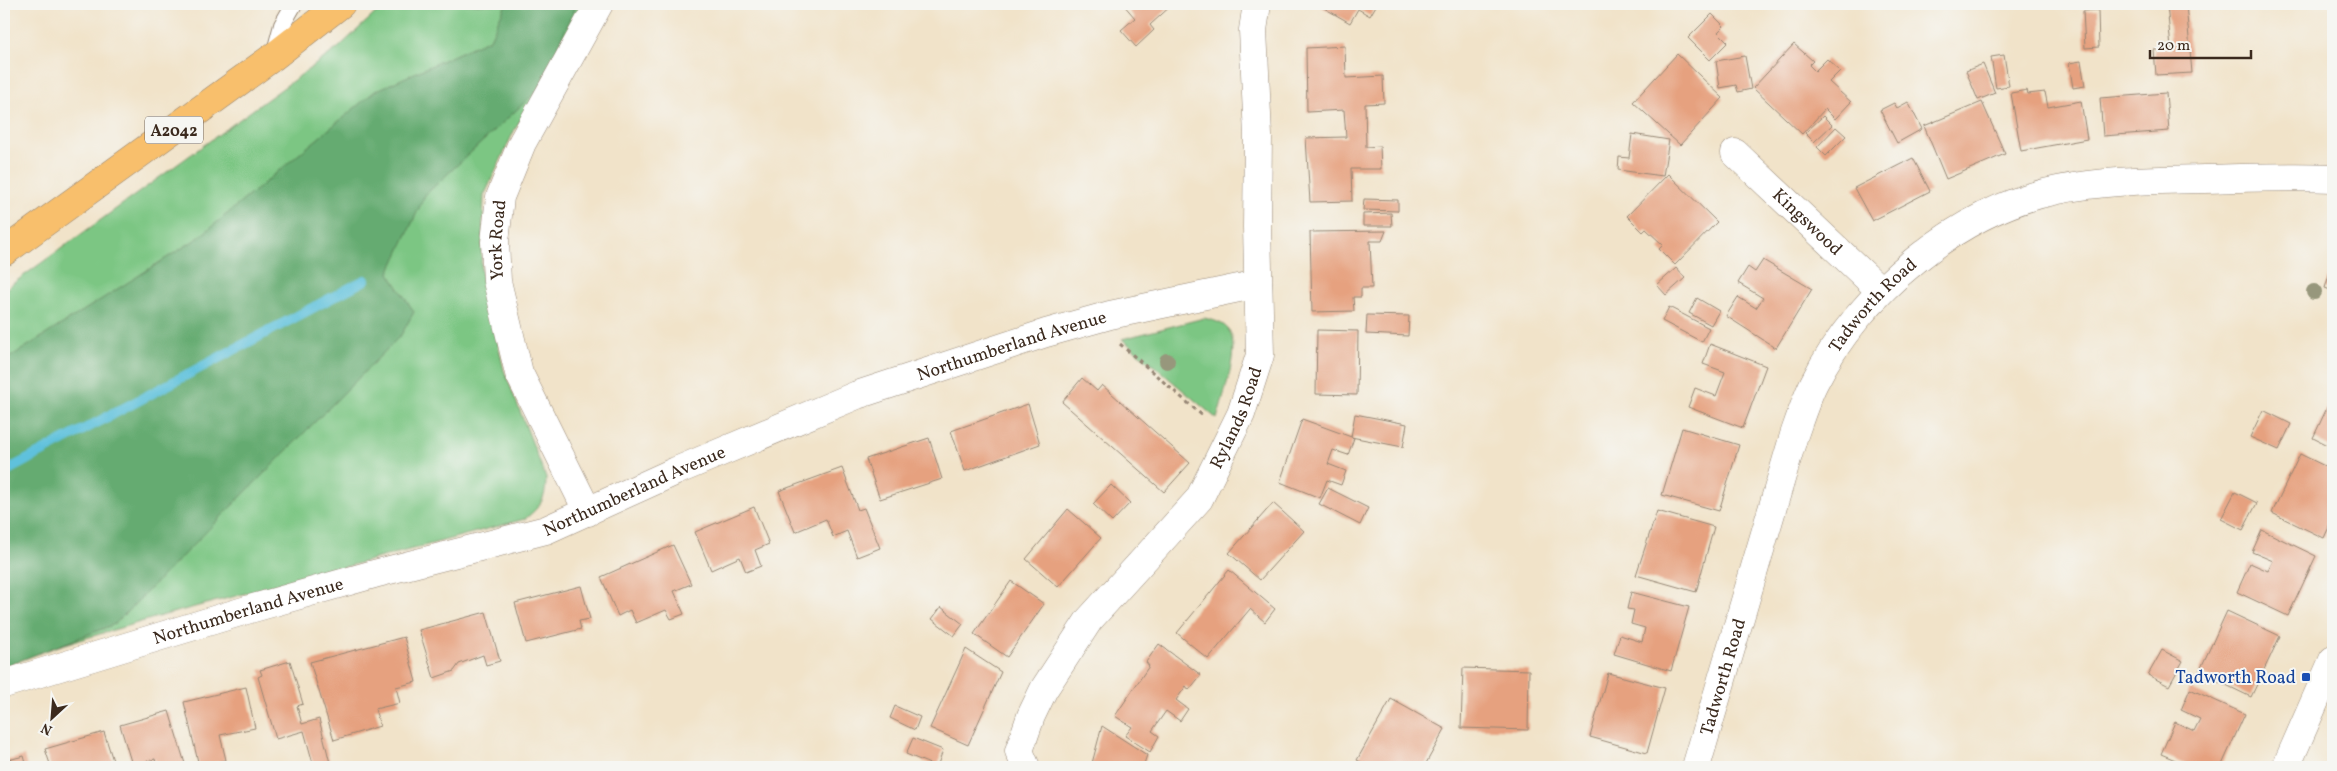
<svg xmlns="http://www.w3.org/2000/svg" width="2337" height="771" viewBox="0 0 2337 771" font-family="Vollkorn,serif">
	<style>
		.green { fill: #7cc683; stroke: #5c7850 }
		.forest { fill: #65ab71; stroke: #506a48 }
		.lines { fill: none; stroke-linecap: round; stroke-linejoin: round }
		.stream { stroke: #5ec1dc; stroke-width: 10 }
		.building { fill: #e6a17f }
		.service-casing { stroke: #968674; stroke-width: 18 }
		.minor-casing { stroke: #968674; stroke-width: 29 }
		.tertiary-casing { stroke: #968674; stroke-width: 29 }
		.primary-casing { stroke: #968674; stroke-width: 29 }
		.path { stroke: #968674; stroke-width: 3; stroke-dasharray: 4 4; stroke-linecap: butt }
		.service { stroke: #fff; stroke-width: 16 }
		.minor { stroke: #fff; stroke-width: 28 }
		.tertiary { stroke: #fff; stroke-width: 28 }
		.primary { stroke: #f8bf6c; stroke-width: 28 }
		.tree { fill: #97977b }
		.transit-dot { fill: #1a4fb4; stroke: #f6f6f2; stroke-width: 2 }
		.labels { text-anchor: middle; stroke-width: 4; stroke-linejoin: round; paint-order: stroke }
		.shield { fill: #f6f6f2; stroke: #73675e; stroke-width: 1 }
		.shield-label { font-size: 16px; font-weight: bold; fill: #3b2a1e }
		.street-label { font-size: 18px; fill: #3b2a1e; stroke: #f6f6f2 }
		.transit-label { font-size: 18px; fill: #164399; stroke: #f6f6f2; text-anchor: end }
	</style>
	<rect width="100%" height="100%" fill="#f6f6f2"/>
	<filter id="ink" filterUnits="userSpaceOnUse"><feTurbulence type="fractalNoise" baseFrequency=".02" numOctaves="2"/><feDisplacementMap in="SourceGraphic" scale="10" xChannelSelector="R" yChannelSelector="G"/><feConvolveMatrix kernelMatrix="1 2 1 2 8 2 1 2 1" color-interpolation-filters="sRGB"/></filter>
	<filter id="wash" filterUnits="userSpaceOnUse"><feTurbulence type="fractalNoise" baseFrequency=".0096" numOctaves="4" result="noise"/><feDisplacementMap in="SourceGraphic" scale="20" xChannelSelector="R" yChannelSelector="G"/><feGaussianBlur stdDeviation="1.12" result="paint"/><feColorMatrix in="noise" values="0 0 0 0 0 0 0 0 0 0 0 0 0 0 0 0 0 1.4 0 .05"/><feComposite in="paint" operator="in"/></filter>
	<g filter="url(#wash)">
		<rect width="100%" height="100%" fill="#f1e3c9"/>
		<g class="green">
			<path d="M385 4H589L514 131 484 196 481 270 504 370 546 478C546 499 541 506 525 519L161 616 4 662V290L338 48Z"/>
			<path d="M1204 318C1212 320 1222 322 1228 329 1242 345 1222 399 1217 419L1122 339Z"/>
		</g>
		<path class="forest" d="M506 4H577L539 89 425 195 389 273 414 312 401 335 115 624 4 667V361L198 238 375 91 490 39Z"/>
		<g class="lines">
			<path class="stream" d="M4 472 365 280"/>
		</g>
		<g id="blocks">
			<g class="building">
				<path d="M1123 4H1173L1150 25 1154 30 1136 47 1121 30 1135 18Z"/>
				<path d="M1317 4H1377L1370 16 1358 9 1350 23Z"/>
				<path d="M2167 4H2186L2192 73 2156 75 2154 50 2171 49Z"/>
				<path d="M2098 10 2099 47 2085 48 2083 11Z"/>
				<path d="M1712 14 1724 26 1718 32 1728 42 1710 60 1688 38Z"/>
				<path d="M1794 44 1813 61 1809 65 1815 71 1827 59 1840 71 1829 82 1851 102 1835 119 1825 109 1802 134 1753 88Z"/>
				<path d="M1345 46 1346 78 1383 76 1384 103 1365 104 1366 147 1380 146 1381 169H1351L1352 201 1310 202 1306 138 1346 137 1344 110 1307 112 1306 48Z"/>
				<path d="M1677 54 1723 98 1680 145 1633 102Z"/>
				<path d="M2004 55 2009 86 1996 88 1991 57Z"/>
				<path d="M1745 56 1751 89 1738 92 1736 85 1720 88 1716 61Z"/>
				<path d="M2081 61 2085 86 2073 88 2069 63Z"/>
				<path d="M1983 64 1995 93 1978 100 1966 71Z"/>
				<path d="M2027 90 2028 94 2045 92 2048 107 2081 101 2087 139 2021 151 2011 93Z"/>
				<path d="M2166 93 2169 131 2103 136 2100 98Z"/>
				<path d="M1908 102 1922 129 1897 143 1880 110 1894 103 1897 108Z"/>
				<path d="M1982 102 2005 154 1946 179 1924 126Z"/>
				<path d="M1823 116 1832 125 1814 142 1805 133Z"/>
				<path d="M1836 127 1846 136 1826 156 1817 147Z"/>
				<path d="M1632 134 1669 140 1663 176 1618 170 1619 157 1629 158Z"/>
				<path d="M1913 158 1930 191 1872 221 1854 188Z"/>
				<path d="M1668 174 1717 222 1675 265 1659 249 1663 245 1646 229 1643 232 1627 216Z"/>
				<path d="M1364 199 1398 200V211L1363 210Z"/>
				<path d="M1391 213 1392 226H1363V214Z"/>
				<path d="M1386 231 1382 241H1370L1372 288H1361V297H1353L1354 311 1312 312 1310 232Z"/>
				<path d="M1763 260 1812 289 1776 348 1726 316 1738 297 1756 308 1763 298 1738 283 1748 267 1755 272Z"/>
				<path d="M2333 262V291L2325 288Z"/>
				<path d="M1676 268 1685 278 1666 295 1657 285Z"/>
				<path d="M1697 298 1719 311 1711 325 1689 313Z"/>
				<path d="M1669 307 1709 328 1702 342 1662 321Z"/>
				<path d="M1367 315 1409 316 1408 336 1366 334Z"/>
				<path d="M1317 330 1358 331 1357 395 1316 394Z"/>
				<path d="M1710 344 1766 366 1743 428 1688 407 1695 388 1716 396 1725 372 1703 364Z"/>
				<path d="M1082 378 1097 391 1102 385 1190 463 1164 492 1062 402Z"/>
				<path d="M2333 395V448L2313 438Z"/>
				<path d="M1028 404 1040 444 965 471 951 431Z"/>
				<path d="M2263 410 2291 424 2279 450 2250 437Z"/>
				<path d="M1355 414 1407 424 1403 447 1351 437Z"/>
				<path d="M1302 419 1354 438 1348 455 1333 450 1328 464 1346 471 1341 485 1327 480 1320 498 1280 482Z"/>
				<path d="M1682 428 1739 445 1719 511 1662 495Z"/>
				<path d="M929 438 942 479 880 499 866 459Z"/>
				<path d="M2300 454 2333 470V518L2324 538 2272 513Z"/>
				<path d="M842 468 858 510 864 508 880 548 857 557 847 531 833 537 826 519 795 532 779 491Z"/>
				<path d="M1111 485 1130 503 1112 522 1093 504Z"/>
				<path d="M1328 488 1368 508 1360 525 1319 504Z"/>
				<path d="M2235 492 2257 503 2243 530 2221 519Z"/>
				<path d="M1273 503 1304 531 1260 580 1229 553Z"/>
				<path d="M754 507 769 544 755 550 761 566 746 572 740 557 711 570 695 532Z"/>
				<path d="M1068 509 1101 538 1058 587 1026 559Z"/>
				<path d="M1657 511 1714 527 1696 592 1636 575Z"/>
				<path d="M2262 530 2316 556 2288 616 2237 592 2250 563 2268 571 2273 561 2252 552Z"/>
				<path d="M673 545 691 584 674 591 684 614 671 619 666 610 636 623 630 610 618 616 601 577Z"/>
				<path d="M1229 570 1275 609 1265 622 1250 609 1208 659 1177 633Z"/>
				<path d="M1011 581 1044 604 1007 657 974 634Z"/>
				<path d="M581 586 590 619 579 621 581 629 526 643 515 603Z"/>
				<path d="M1631 592 1689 607 1671 671 1614 654 1620 635 1642 642 1645 628 1631 624 1634 610 1627 609Z"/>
				<path d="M941 607 963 624 954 636 932 619Z"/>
				<path d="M2227 611 2280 636 2251 697 2199 672Z"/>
				<path d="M486 612 500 661 486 665 483 655 459 664 454 671 434 678 419 630Z"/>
				<path d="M404 637 416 682 396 687 400 703 375 709 380 726 334 740 310 662Z"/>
				<path d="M1159 644 1201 675 1189 690 1186 686 1176 700 1188 709 1180 721 1166 711 1152 731 1159 736 1150 752 1125 736 1132 727 1115 716 1149 666 1146 662Z"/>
				<path d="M966 649 1001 672 968 745 930 728Z"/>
				<path d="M2162 650 2183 661 2169 686 2148 675Z"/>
				<path d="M290 661 303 704 297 706 302 724 319 719 331 767H314L304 731 276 739 258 677 262 675 260 670Z"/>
				<path d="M1463 668 1529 670 1528 730 1461 728Z"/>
				<path d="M1608 673 1665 688 1647 753 1590 737Z"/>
				<path d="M246 687 255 728 220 735 226 760 199 766 184 702Z"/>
				<path d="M2190 689 2245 714 2221 767H2192L2161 754 2175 722 2194 731 2200 719 2181 710Z"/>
				<path d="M1391 699 1445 729 1424 767H1370L1357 760Z"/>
				<path d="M895 706 920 717 915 730 890 718Z"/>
				<path d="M169 711 186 767H157L155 759 132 765 120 725Z"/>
				<path d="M1102 726 1147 755 1143 767H1091Z"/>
				<path d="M104 732 115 767H51L45 749Z"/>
				<path d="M913 738 943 750 937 767 906 754Z"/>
				<path d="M24 756 27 767H4V761Z"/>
			</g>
		</g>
	</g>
	<g filter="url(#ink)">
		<use href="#blocks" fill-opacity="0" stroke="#968674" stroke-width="1"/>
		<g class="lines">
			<defs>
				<path id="service" d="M274 55 282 25 294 4"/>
				<g id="minor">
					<path id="s1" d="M1735 153 1880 290"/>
					<path id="s2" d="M588 512 519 373 497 281 495 242 500 197 522 143 599 4"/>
					<path id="s3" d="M4 684 250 609 374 574 546 530 676 471 857 395 1046 333 1110 315 1258 284"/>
					<path id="s4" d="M1026 767 1019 751 1031 716 1044 689 1089 620 1199 499 1241 414 1260 355 1257 227 1258 136 1253 30 1257 4"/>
					<path id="s5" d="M1696 767 1794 435C1800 418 1806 399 1814 383 1859 293 1959 209 2058 190 2106 180 2156 180 2205 179 2248 178 2291 176 2333 178"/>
				</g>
				<path id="tertiary" d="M2286 767 2333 660"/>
				<path id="primary" d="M4 252 273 57 341 4"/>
			</defs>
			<use href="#service" class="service-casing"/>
			<use href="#minor" class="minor-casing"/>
			<use href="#tertiary" class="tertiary-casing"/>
			<use href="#primary" class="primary-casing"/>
			<path class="path" d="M1120 344 1204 417"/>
			<use href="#service" class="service"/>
			<use href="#minor" class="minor"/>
			<use href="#tertiary" class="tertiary"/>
			<use href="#primary" class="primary"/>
		</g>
		<g class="tree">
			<circle cx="2314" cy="292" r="8"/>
			<circle cx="1167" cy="361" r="8"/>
		</g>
	</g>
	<rect class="transit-dot" x="2301" y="672" width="10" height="10" rx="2.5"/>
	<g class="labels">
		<rect class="shield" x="145" y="116.5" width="58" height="27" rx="4"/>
		<g class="shield-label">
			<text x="174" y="136">A2042</text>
		</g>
		<g class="street-label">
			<text dy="6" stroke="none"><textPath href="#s1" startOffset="100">Kingswood</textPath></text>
			<text dy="6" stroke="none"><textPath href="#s2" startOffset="291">York Road</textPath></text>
			<text dy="6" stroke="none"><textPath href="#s5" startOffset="500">Tadworth Road</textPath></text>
			<text dy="6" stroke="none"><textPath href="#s3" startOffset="1065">Northumberland Avenue</textPath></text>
			<text dy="6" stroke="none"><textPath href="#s4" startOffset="420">Rylands Road</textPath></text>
			<text dy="6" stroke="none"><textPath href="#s3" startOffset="660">Northumberland Avenue</textPath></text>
			<text dy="6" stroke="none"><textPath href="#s3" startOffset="255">Northumberland Avenue</textPath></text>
			<text dy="6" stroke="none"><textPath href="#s5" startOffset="94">Tadworth Road</textPath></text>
		</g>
		<g class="transit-label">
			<text x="2296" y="683">Tadworth Road</text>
		</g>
	</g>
	<rect width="2337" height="771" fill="none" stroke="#f6f6f2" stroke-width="20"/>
	<g transform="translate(52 718) rotate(206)" stroke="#f6f6f2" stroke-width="4" paint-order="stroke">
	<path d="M0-4L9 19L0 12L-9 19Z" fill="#3b2a1e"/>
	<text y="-8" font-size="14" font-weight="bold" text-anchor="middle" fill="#3b2a1e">N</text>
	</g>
	<path d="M2150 50v8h101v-8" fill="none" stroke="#3b2a1e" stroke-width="2.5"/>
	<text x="2157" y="50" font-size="15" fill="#3b2a1e" stroke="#f6f6f2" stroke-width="4" paint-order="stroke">20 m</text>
</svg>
